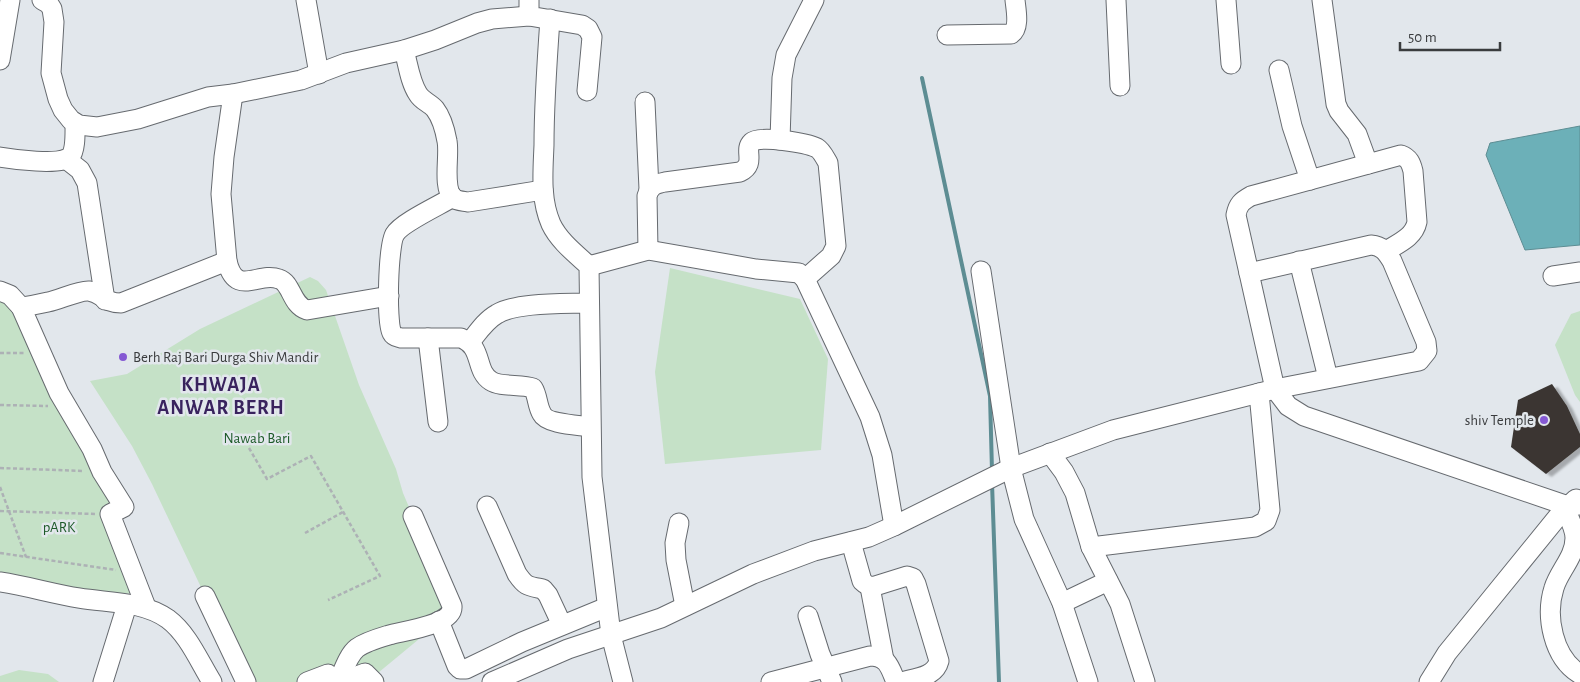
<svg xmlns="http://www.w3.org/2000/svg" width="1580" height="682" viewBox="0 0 1580 682" font-family="'Alegreya Sans',sans-serif">
	<style>
		.green { fill: #c5e1c7 }
		.water { fill: #6cb0b8; stroke: #5d8d93 }
		.lines { fill: none; stroke-linecap: round; stroke-linejoin: round }
		.stream { stroke: #5d8d93; stroke-width: 4 }
		.building { fill: #3b3632; filter: url(#shadow) }
		.minor-casing { stroke: #666a6f; stroke-width: 21 }
		.path { stroke: #adb1b5; stroke-width: 2.5; stroke-dasharray: 4 2.5; stroke-linecap: butt }
		.minor { stroke: #fff; stroke-width: 19 }
		.poi-dot { fill: #8559d3; stroke: #e2e7ec; stroke-width: 2 }
		.labels { text-anchor: middle; stroke-width: 5; stroke-linejoin: round; paint-order: stroke }
		.poi-label { font-size: 15px; fill: #3a3c3e; stroke: #e2e7ec; text-anchor: start }
		.park-label { font-size: 15px; fill: #1d5a29; stroke: #e2e7ec }
		.district-label { font-size: 20px; font-weight: bold; letter-spacing: 1px; fill: #39235e; stroke: #e2e7ec }
	</style>
	<defs>
		<filter id="shadow"><feDropShadow dx="5.5" dy="3" stdDeviation="1" flood-color="#0004"/></filter>
	</defs>
	<rect width="100%" height="100%" fill="#e2e7ec"/>
	<g class="green">
		<path d="M670 268 800 299 828 359 821 450 665 464 655 372Z"/>
		<path d="M310 277 318 281 326 290 359 385 396 469 403 493 453 611 367 682H246L152 484 132 446 90 381 127 374 200 329Z"/>
		<path d="M0 293 10 295 111 486 133 594 0 582Z"/>
		<path d="M1580 311V402L1575 395 1555 345 1571 314Z"/>
		<path d="M19 670 48 674 59 682H0V676Z"/>
	</g>
	<path class="water" d="M1580 126V245L1525 250 1486 155 1490 143Z"/>
	<g class="lines">
		<g class="stream">
			<path d="M922 78 990 396 992 471"/>
			<path d="M992 483 999 682"/>
		</g>
	</g>
	<path class="building" d="M1552 384 1567 406 1580 434V447L1546 474 1511 447 1518 400Z"/>
	<g class="lines">
		<defs>
			<g id="minor">
				<path d="M42 0 49 4 52 9 54 22 51 73 58 99 63 110 71 120 79 125 97 127 138 119 208 97 233 94 301 80 346 63 404 50 435 40 477 23 492 19 529 16"/>
				<path d="M306 0 319 74"/>
				<path d="M529 0V16L582 25 588 29 592 37 587 91"/>
				<path d="M1116 0 1120 86"/>
				<path d="M1226 0 1231 64"/>
				<path d="M1322 0 1336 104 1339 111 1357 134 1368 164"/>
				<path d="M550 19C547 61 544 103 544 145 543 171 540 199 551 224 559 241 576 254 589 266L592 477 611 635 623 682"/>
				<path d="M947 35 1011 34C1020 28 1016 10 1015 0"/>
				<path d="M404 50C408 64 410 82 418 94 422 101 430 103 435 109 442 118 445 130 447 141 450 155 442 187 453 198 457 201 463 201 468 202L543 190"/>
				<path d="M0 60 10 0"/>
				<path d="M1279 70 1292 126 1310 180"/>
				<path d="M233 94 224 157 221 194 227 261C236 298 258 271 279 279 292 283 291 305 307 310L389 296"/>
				<path d="M645 102 649 189"/>
				<path d="M780 140 782 78 786 55 814 0"/>
				<path d="M0 157C12 159 61 166 70 157 76 150 75 132 75 123"/>
				<path d="M66 159 80 170 87 183 105 300"/>
				<path d="M453 197C440 205 401 223 395 234 388 244 386 322 392 333 394 337 397 337 401 338H461C484 347 474 370 491 381 500 387 522 384 533 388 538 396 537 406 542 414 547 424 579 425 590 427"/>
				<path d="M648 250 647 196C650 186 655 184 665 182L740 172C757 164 743 150 752 142 759 135 807 143 817 148 822 151 825 158 828 163L836 246 831 256 805 279"/>
				<path d="M1386 251C1399 243 1414 237 1417 222L1413 171C1411 163 1409 158 1401 155L1251 196C1242 201 1238 204 1236 215L1275 389 1288 406 1304 416 1568 506 1580 505"/>
				<path d="M1299 261 1328 378"/>
				<path d="M589 266 648 250 756 269 799 273 805 279 870 417 882 455 894 526"/>
				<path d="M981 271 1011 468 1024 519 1062 603 1088 682"/>
				<path d="M1553 276 1580 272"/>
				<path d="M0 291 10 295 21 307 59 393 92 449 102 472 124 507 110 514 146 607"/>
				<path d="M21 307C30 306 39 304 48 302 59 300 79 290 89 291 103 293 103 303 121 303L227 261"/>
				<path d="M428 338 438 422"/>
				<path d="M470 342C478 332 486 320 497 314 517 302 565 304 589 303"/>
				<path d="M1050 453 1064 472 1075 493 1091 547 1120 604 1145 682"/>
				<path d="M487 506 517 574C526 587 528 586 543 589L548 595 562 625"/>
				<path d="M1565 509C1569 518 1575 528 1575 538 1575 557 1559 571 1554 588 1545 616 1553 658 1580 674"/>
				<path d="M679 523 675 543 676 560 685 606"/>
				<path d="M851 542 862 581C866 585 869 587 875 586L907 576 913 578 916 584 939 661C935 677 916 678 901 682"/>
				<path d="M1091 547 1255 527 1266 521 1270 510 1259 393"/>
				<path d="M0 582C27 586 53 594 79 598 109 603 143 601 168 619 188 634 199 661 212 682"/>
				<path d="M870 587 884 660"/>
				<path d="M205 596 246 682"/>
				<path d="M1062 603 1108 581"/>
				<path d="M808 616 820 654 832 682"/>
				<path d="M439 621 457 666 460 669H466L522 642 607 607"/>
				<path d="M103 682 127 605"/>
				<path d="M307 682 328 674 336 682"/>
				<path d="M338 682C343 672 348 655 357 648 365 642 379 638 389 635 402 631 454 625 452 606L413 516"/>
				<path d="M341 682 365 673 374 682"/>
				<path d="M492 682 568 649 661 618 753 574 814 551 869 537 894 526 1011 468 1113 430 1275 389 1419 361 1427 351 1426 342 1392 261C1386 251 1382 246 1371 245L1249 273"/>
				<path d="M771 682 870 656C888 656 890 668 896 682"/>
				<path d="M1429 682 1447 653 1560 514 1576 499"/>
			</g>
		</defs>
		<use href="#minor" class="minor-casing"/>
		<g class="path">
			<path d="M0 353H25"/>
			<path d="M0 405 48 406"/>
			<path d="M249 448 267 479 311 456 380 576 328 600"/>
			<path d="M0 468 84 471"/>
			<path d="M0 487 26 557"/>
			<path d="M0 511 96 514"/>
			<path d="M305 533 343 512"/>
			<path d="M0 553 116 570"/>
		</g>
		<use href="#minor" class="minor"/>
	</g>
	<g class="poi-dot">
		<circle cx="123" cy="357" r="5"/>
		<circle cx="1544" cy="420" r="5"/>
	</g>
	<g class="labels">
		<g class="poi-label">
			<text x="133" y="362">Berh Raj Bari Durga Shiv Mandir</text>
			<text x="1534" y="425" text-anchor="end">shiv Temple</text>
		</g>
		<g class="park-label">
			<text x="257" y="443">Nawab Bari</text>
			<text x="59" y="532">pARK</text>
		</g>
		<g class="district-label">
			<text x="221" y="391">KHWAJA<tspan x="221" dy="23">ANWAR BERH</tspan></text>
		</g>
	</g>
	<path d="M1400 42v8h100v-8" fill="none" stroke="#3a3c3e" stroke-width="2.5"/>
	<text x="1408" y="42" font-size="15" fill="#3a3c3e" stroke="#e2e7ec" stroke-width="4" paint-order="stroke">50 m</text>
</svg>
